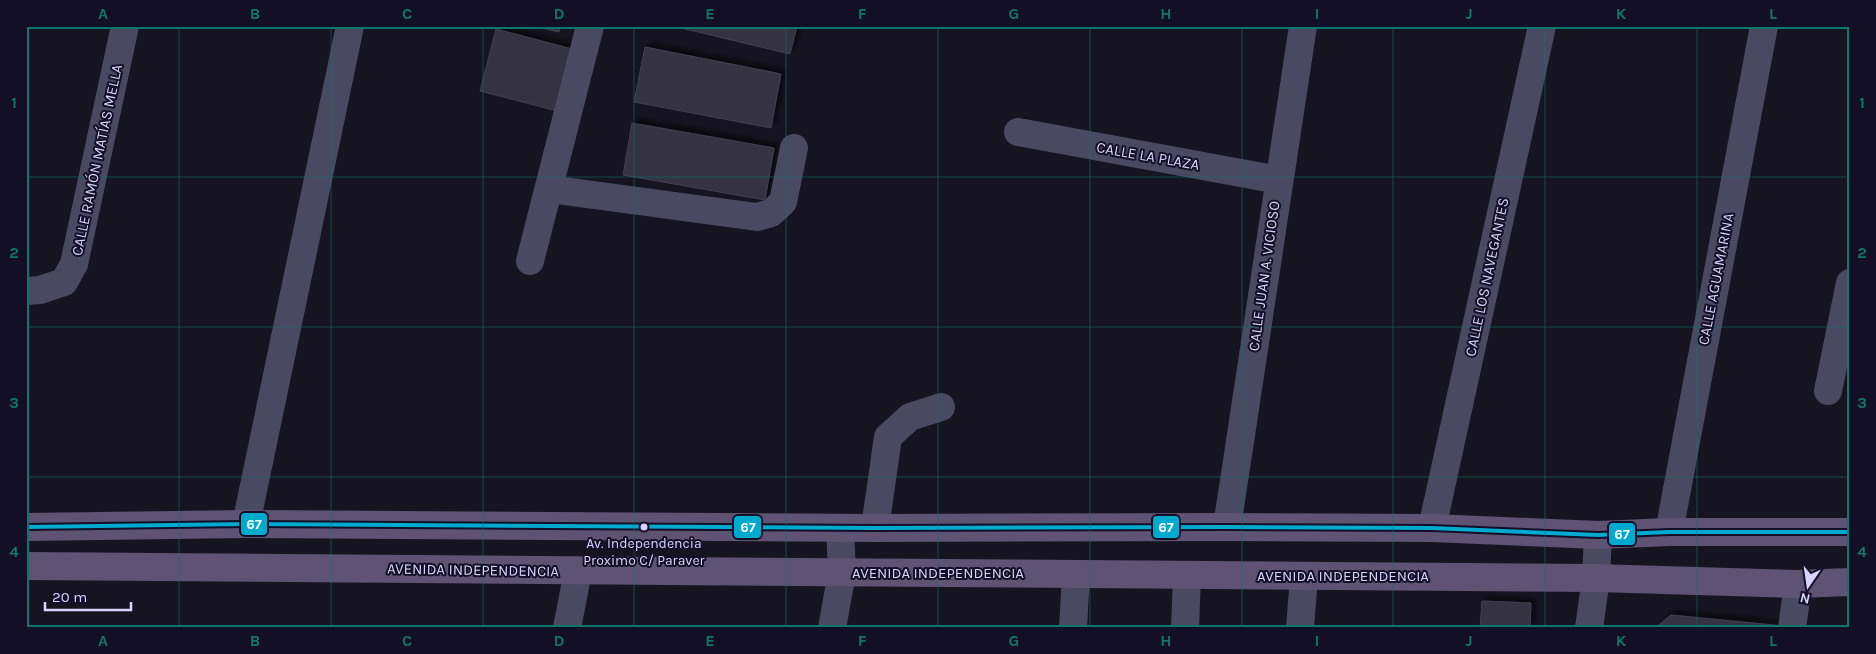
<svg xmlns="http://www.w3.org/2000/svg" width="1876" height="654" viewBox="0 0 1876 654" font-family="Karla,sans-serif">
	<style>
		.building { fill: #343243; stroke: #433f54; filter: url(#shadow) }
		.lines { fill: none; stroke-linecap: round; stroke-linejoin: round }
		.minor { stroke: #4a4962; stroke-width: 28 }
		.major { stroke: #5e5373; stroke-width: 28 }
		.bus-1-casing { stroke: #130f26; stroke-width: 8 }
		.bus-1 { stroke: #00a9ce; stroke-width: 4 }
		.grid { fill: none; stroke: #0f766e; stroke-width: 1; stroke-opacity: 0.55 }
		.bus-dot { fill: #d9d4ff; stroke: #130f26; stroke-width: 2 }
		.labels { text-anchor: middle; stroke-width: 4; stroke-linejoin: round; paint-order: stroke }
		.bus-label { font-size: 14px; fill: #d9d4ff; stroke: #130f26 }
		.street-label { font-size: 15px; fill: #d9d4ff; stroke: #130f26 }
		.line-badge { stroke: #130f26; stroke-width: 2 }
		.badge-label { font-size: 14px; text-anchor: middle; font-weight: bold; fill: #fff }
		.neatline { fill: none; stroke: #0f766e; stroke-width: 2 }
		.grid-label { font-size: 16px; text-anchor: middle; font-weight: bold; fill: #0f766e }
	</style>
	<defs>
		<filter id="shadow"><feDropShadow dx="4.5" dy="-4.5" stdDeviation="2.5" flood-color="#0009"/></filter>
	</defs>
	<rect width="100%" height="100%" fill="#161421"/>
	<g class="building">
		<path d="M532 26H560L559 32Z"/>
		<path d="M673 26H797L790 54Z"/>
		<path d="M496 29 572 49 557 111 480 91Z"/>
		<path d="M645 47 781 74 771 128 634 102Z"/>
		<path d="M632 123 774 148 765 200 623 175Z"/>
		<path d="M1482 601 1531 603 1530 628H1480Z"/>
		<path d="M1671 615 1804 628H1655Z"/>
	</g>
	<g class="lines">
		<g class="minor">
			<path d="M1018 132 1279 180"/>
			<path d="M549 189 757 217 771 213 783 202 794 148"/>
			<path d="M530 261 590 26"/>
			<path d="M26 291 40 290 64 282 74 264 125 26"/>
			<path d="M1828 391 1850 283"/>
			<path d="M246 524 350 26"/>
			<path d="M1227 527 1303 26"/>
			<path d="M875 528 888 437 910 417 941 407"/>
			<path d="M1432 528 1542 26"/>
			<path d="M1669 532 1764 26"/>
			<path d="M567 628 578 571"/>
			<path d="M832 628 842 573 840 528"/>
			<path d="M1073 628 1076 574"/>
			<path d="M1185 628 1187 575"/>
			<path d="M1300 628 1304 576"/>
			<path d="M1589 628 1596 578 1598 535"/>
			<path d="M1792 628 1798 584"/>
		</g>
		<g class="major">
			<path d="M26 527 246 524 875 528 1227 527 1432 528 1598 535 1669 532H1850"/>
			<path d="M26 566 1596 578 1798 584 1850 582"/>
		</g>
		<defs>
			<path id="bus-1" d="M26 527 246 524 875 528 1227 527 1432 528 1598 535 1669 532H1850"/>
		</defs>
		<use href="#bus-1" class="bus-1-casing"/>
		<use href="#bus-1" class="bus-1"/>
	</g>
	<path class="grid" d="M179 26V628M331 26V628M483 26V628M634 26V628M786 26V628M938 26V628M1090 26V628M1242 26V628M1393 26V628M1545 26V628M1697 26V628M26 177H1850M26 327H1850M26 477H1850"/>
	<circle class="bus-dot" cx="644" cy="527" r="4.5"/>
	<g class="labels">
		<g class="bus-label">
			<text x="644" y="548">Av. Independencia<tspan x="644" dy="17">Proximo C/ Paraver</tspan></text>
		</g>
		<g class="street-label">
			<text transform="translate(1148 156) rotate(10)" y="5">CALLE LA PLAZA</text>
			<text transform="translate(97 160) rotate(-78)" y="5">CALLE RAMÓN MATÍAS MELLA</text>
			<text transform="translate(1264 276) rotate(-82)" y="5">CALLE JUAN A. VICIOSO</text>
			<text transform="translate(1487 277) rotate(-78)" y="5">CALLE LOS NAVEGANTES</text>
			<text transform="translate(1716 279) rotate(-79)" y="5">CALLE AGUAMARINA</text>
			<text transform="translate(473 570) rotate(1)" y="5">AVENIDA INDEPENDENCIA</text>
			<text x="938" y="578">AVENIDA INDEPENDENCIA</text>
			<text x="1343" y="581">AVENIDA INDEPENDENCIA</text>
		</g>
	</g>
	<g class="line-badge">
		<rect x="240" y="512" width="28" height="24" rx="5" fill="#00a9ce"/>
		<rect x="1152" y="515" width="28" height="24" rx="5" fill="#00a9ce"/>
		<rect x="733" y="515" width="29" height="24" rx="5" fill="#00a9ce"/>
		<rect x="1608" y="522" width="28" height="24" rx="5" fill="#00a9ce"/>
	</g>
	<g class="badge-label">
		<text x="254" y="529">67</text>
		<text x="1166" y="532">67</text>
		<text x="748" y="532">67</text>
		<text x="1622" y="539">67</text>
	</g>
	<rect width="1876" height="654" fill="none" stroke="#130f26" stroke-width="55"/>
	<g transform="translate(1808 586) rotate(193)" stroke="#130f26" stroke-width="4" paint-order="stroke">
	<path d="M0-4L9 19L0 12L-9 19Z" fill="#d9d4ff"/>
	<text y="-8" font-size="14" font-weight="bold" text-anchor="middle" fill="#d9d4ff">N</text>
	</g>
	<path d="M45 602v8h86v-8" fill="none" stroke="#d9d4ff" stroke-width="2.5"/>
	<text x="52" y="602" font-size="15" fill="#d9d4ff" stroke="#130f26" stroke-width="4" paint-order="stroke">20 m</text>
	<rect x="28" y="28" width="1820" height="598" class="neatline"/>
	<g class="grid-label">
		<text x="103" y="19">A</text>
		<text x="255" y="19">B</text>
		<text x="407" y="19">C</text>
		<text x="559" y="19">D</text>
		<text x="710" y="19">E</text>
		<text x="862" y="19">F</text>
		<text x="1014" y="19">G</text>
		<text x="1166" y="19">H</text>
		<text x="1317" y="19">I</text>
		<text x="1469" y="19">J</text>
		<text x="1621" y="19">K</text>
		<text x="1773" y="19">L</text>
		<text x="14" y="108">1</text>
		<text x="1862" y="108">1</text>
		<text x="14" y="258">2</text>
		<text x="1862" y="258">2</text>
		<text x="14" y="408">3</text>
		<text x="1862" y="408">3</text>
		<text x="14" y="557">4</text>
		<text x="1862" y="557">4</text>
		<text x="103" y="646">A</text>
		<text x="255" y="646">B</text>
		<text x="407" y="646">C</text>
		<text x="559" y="646">D</text>
		<text x="710" y="646">E</text>
		<text x="862" y="646">F</text>
		<text x="1014" y="646">G</text>
		<text x="1166" y="646">H</text>
		<text x="1317" y="646">I</text>
		<text x="1469" y="646">J</text>
		<text x="1621" y="646">K</text>
		<text x="1773" y="646">L</text>
	</g>
</svg>
